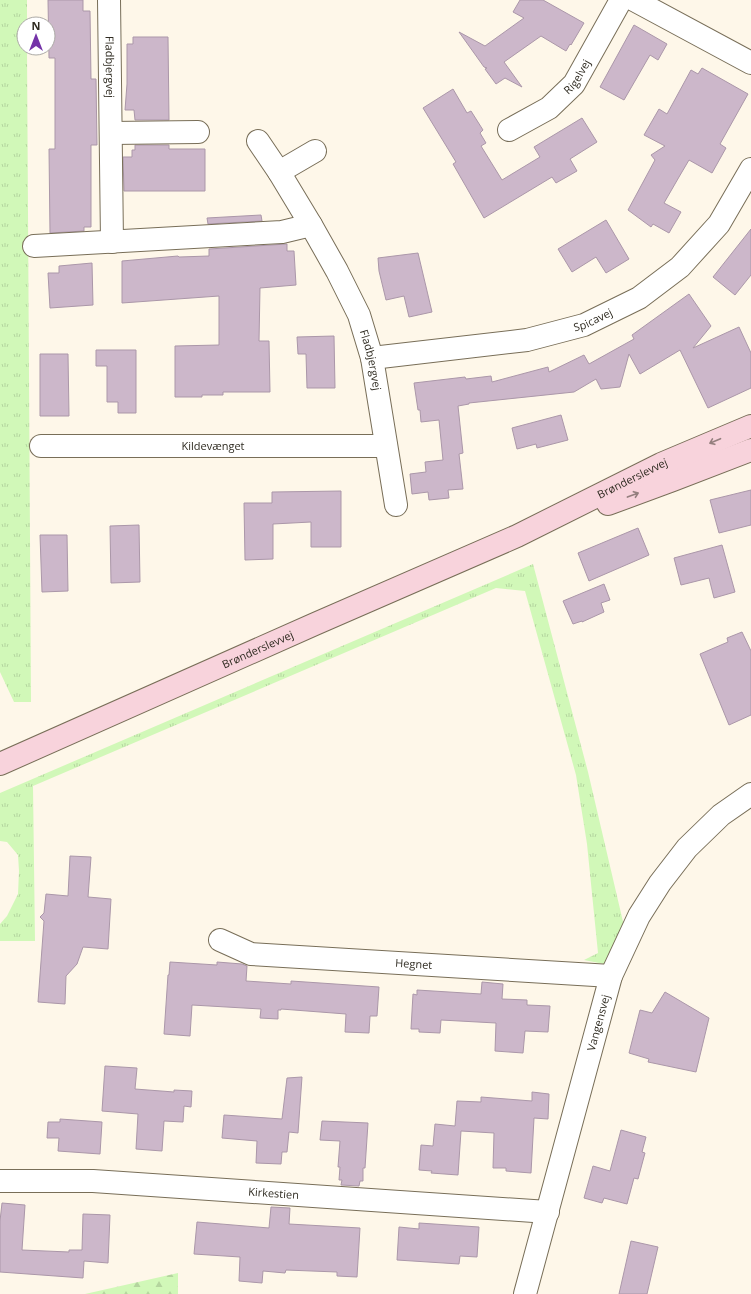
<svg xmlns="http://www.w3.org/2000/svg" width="751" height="1294" viewBox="0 0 751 1294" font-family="'Open Sans',sans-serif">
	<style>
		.grass { fill: url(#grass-tufts) }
		.forest { fill: url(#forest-firs) }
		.building { fill: #ccb7ca; stroke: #ab97a9 }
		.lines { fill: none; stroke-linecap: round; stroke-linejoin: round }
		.street-casing { stroke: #786e58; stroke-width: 24 }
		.secondary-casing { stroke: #786e58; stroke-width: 24 }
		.street { stroke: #fff; stroke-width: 22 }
		.secondary { stroke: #f8d3dc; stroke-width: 22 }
		.oneway { stroke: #947f7e }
		.labels { text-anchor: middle; stroke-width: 4; stroke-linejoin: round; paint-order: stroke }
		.street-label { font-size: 11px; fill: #2f2b21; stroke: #fff }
	</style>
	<defs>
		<pattern id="grass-tufts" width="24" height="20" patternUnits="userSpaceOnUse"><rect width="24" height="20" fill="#d1f8b8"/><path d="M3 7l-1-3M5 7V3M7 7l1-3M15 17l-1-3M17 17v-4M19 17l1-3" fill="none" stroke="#b4d59e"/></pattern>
		<pattern id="forest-firs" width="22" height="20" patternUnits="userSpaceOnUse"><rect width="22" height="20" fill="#d1f8b8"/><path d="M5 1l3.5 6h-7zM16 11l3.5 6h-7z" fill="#b4d59e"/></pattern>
	</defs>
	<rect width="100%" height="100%" fill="#fef7e9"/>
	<g class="grass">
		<path d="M0 0H27V24H24V48H27L31 702H14L0 672Z"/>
		<path d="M533 564 588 772 624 926 609 965 584 960 598 953 587 844 576 775 525 591 496 588 33 786 35 941H0V924L7 916 18 894 19 871 18 855 7 842 0 841V793Z"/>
	</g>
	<path class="forest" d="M178 1273V1294H85Z"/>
	<g class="building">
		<path d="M48 0H83V11H90L91 79H96L97 145H91V227H84V231L50 233 49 149H55V58H49Z"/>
		<path d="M520 0H543L584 23 571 45 570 44 566 51 541 36 504 62 522 87 505 78 496 84 485 69 487 68 484 67 459 32 485 46 524 18 513 12Z"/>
		<path d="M634 25 667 44 658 60 650 55 624 100 600 87Z"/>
		<path d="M133 37H168L169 120H135L134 110H125L127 84V44H133Z"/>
		<path d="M702 68 748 94 720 144 726 148 712 173 689 160 679 177 664 203 681 212 669 233 653 224 651 227 628 210 655 160 651 155 665 146 644 135 659 109 667 114 691 70 698 74Z"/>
		<path d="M453 89 467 113 471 111 483 130 480 133 486 143 481 146 502 180 540 157 534 147 582 118 597 142 570 159 577 171 556 183 552 177 484 218 453 164 456 162 423 108Z"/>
		<path d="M135 145H169V149H205V191H124L123 157H132V150H135Z"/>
		<path d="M261 215 262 221 208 224 207 218Z"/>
		<path d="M606 220 629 259 606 273 596 257 572 272 558 249Z"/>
		<path d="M751 229V275L735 295 713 277Z"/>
		<path d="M287 244V251H294L296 285 260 288 259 341H269L270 392H223V395H202V397H175V346L219 345V296L122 303V261L178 256 179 257 209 256V249Z"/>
		<path d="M418 253 432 312 409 317 404 296 386 300 379 271 378 258Z"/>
		<path d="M92 263 93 305 50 308 48 273H59V266Z"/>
		<path d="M689 294 711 326 693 348 739 327 751 353V388L708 408 680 350 640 374 629 354 620 387 601 389 596 379 574 392 469 403V404L458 406 463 453 459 454 463 489 448 490 449 498 429 500 428 492 412 494 410 474 426 472 425 462 443 460 439 420 421 422 420 410H418L414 383 465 377 466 379 491 376 492 382 548 367 549 372 584 355 589 364 634 339 632 335Z"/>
		<path d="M334 336 335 388H307L306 354H298L297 337Z"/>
		<path d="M96 350H136V413H118V402H107V366H96Z"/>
		<path d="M40 354H68L69 416H40Z"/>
		<path d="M561 415 568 440 537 448 536 444 517 449 512 428Z"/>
		<path d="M751 490V525L719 533 710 500Z"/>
		<path d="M341 491V547H311V522L273 524V559L245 560 244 503H272V492Z"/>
		<path d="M139 525 140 582 111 583 110 526Z"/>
		<path d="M638 528 649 555 589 581 578 553Z"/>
		<path d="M40 535H67L68 591 42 592Z"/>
		<path d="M722 545 735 592 714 598 709 578 681 585 674 558Z"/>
		<path d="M604 584 610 600 601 603 604 612 582 622V621L573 624 563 601Z"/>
		<path d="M742 632 751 651V715L729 725 700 654 728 642 727 638Z"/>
		<path d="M70 856 91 857 88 897 111 899 108 949 83 947 77 964 66 976 65 1004 38 1002 44 921 40 917 44 913 46 894 68 896Z"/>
		<path d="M170 962 217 965V962L242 964 247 966 246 981 291 984V981L379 987 377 1016H370L369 1033 345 1032 346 1014 281 1009V1010H278V1019L260 1018 261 1009 192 1005 190 1036 164 1034 168 975H169Z"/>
		<path d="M482 982 503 984 502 999 527 1000V1005L550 1006 548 1032 525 1031 523 1053 495 1051 496 1023 441 1020 440 1033 419 1032V1029H411L413 994 417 995V990L481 994Z"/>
		<path d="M665 992 709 1018 696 1072 648 1062 649 1059 629 1053 640 1010 652 1013Z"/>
		<path d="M105 1066 137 1068 135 1089 174 1092V1090L192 1091 191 1107 184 1106 183 1122 164 1121 162 1151 136 1149 138 1114 102 1111Z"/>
		<path d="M302 1077 298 1133 289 1132 287 1152H282L281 1164 256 1163 257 1141 222 1138 224 1115 282 1119 287 1078Z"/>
		<path d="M532 1092 549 1094 548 1119 534 1118 531 1173 506 1171V1168H493L494 1133 461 1131 458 1175 431 1173 432 1171 419 1170 421 1145 433 1146 435 1124 455 1126 457 1101 481 1102V1097L532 1101Z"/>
		<path d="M60 1119 102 1122 100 1154 58 1151 59 1138H47L48 1122H60Z"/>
		<path d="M322 1121 368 1123 365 1168H363V1181H360L359 1186 341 1185 342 1180H339L340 1167H338L340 1141 320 1140Z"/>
		<path d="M621 1130 646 1137 642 1152 645 1153 638 1179 634 1178 627 1204 604 1198 602 1203 584 1198 593 1166 610 1171Z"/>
		<path d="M2 1203 25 1205 22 1250 69 1252V1250H82L83 1214 110 1215 108 1263 84 1261 83 1278 0 1272V1221Z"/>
		<path d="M271 1207 290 1208 289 1224 360 1228 357 1277 337 1276V1272L286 1270 285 1273 263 1271 262 1283 239 1281 240 1257 194 1254 197 1222 269 1228Z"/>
		<path d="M419 1223 479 1227 477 1257 460 1256 459 1264 397 1260 399 1227 419 1229Z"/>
		<path d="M631 1241 658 1247 647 1294H619Z"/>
	</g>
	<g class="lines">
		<defs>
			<g id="street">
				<path id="s1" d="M109 0 112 242"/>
				<path d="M634 0 751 63"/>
				<path id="s2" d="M509 130 549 108 574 84 621 0"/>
				<path d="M111 133 198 132"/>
				<path id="s3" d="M258 141 279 172 311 225 337 271 359 315 372 358 396 505"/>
				<path d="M279 172 315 151"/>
				<path d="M34 246 282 232 311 225"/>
				<path id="s4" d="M372 358 527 340 584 325 639 298 680 267 719 224 751 169"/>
				<path id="s5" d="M41 446H386"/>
				<path id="s6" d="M220 940 251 954 611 976"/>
				<path id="s7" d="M0 1181H93L548 1212"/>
				<path id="s8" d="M525 1294 611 976 639 916 660 883 687 848 721 815 751 794"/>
			</g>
			<g id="secondary">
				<path d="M608 504 673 480 751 450"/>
				<path id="s9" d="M0 764 315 624 517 536 661 464 751 426"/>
			</g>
		</defs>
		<use href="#street" class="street-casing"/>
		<use href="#secondary" class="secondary-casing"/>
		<use href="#street" class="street"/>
		<use href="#secondary" class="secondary"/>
	</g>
	<defs><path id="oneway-shaft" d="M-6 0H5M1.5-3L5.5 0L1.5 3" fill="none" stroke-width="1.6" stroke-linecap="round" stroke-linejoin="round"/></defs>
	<g class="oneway">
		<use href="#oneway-shaft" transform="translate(715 441) rotate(157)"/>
		<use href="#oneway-shaft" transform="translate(633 495) rotate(-20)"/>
	</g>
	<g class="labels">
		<g class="street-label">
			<text dy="4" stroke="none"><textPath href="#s1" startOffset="67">Fladbjergvej</textPath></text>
			<text dy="4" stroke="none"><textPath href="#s2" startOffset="88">Rigelvej</textPath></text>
			<text dy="4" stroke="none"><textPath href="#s4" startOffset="225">Spicavej</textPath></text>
			<text dy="4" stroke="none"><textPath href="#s3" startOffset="248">Fladbjergvej</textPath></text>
			<text dy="4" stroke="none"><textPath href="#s5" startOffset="172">Kildevænget</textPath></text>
			<text dy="4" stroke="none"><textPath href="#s9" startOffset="694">Brønderslevvej</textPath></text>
			<text dy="4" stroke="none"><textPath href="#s9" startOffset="282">Brønderslevvej</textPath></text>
			<text dy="4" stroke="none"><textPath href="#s6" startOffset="197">Hegnet</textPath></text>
			<text dy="4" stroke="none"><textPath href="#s8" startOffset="281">Vangensvej</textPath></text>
			<text dy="4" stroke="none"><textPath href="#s7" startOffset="274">Kirkestien</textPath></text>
		</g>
	</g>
	<g transform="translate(36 36)"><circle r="19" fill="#ffffff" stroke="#acaaa6"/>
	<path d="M0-3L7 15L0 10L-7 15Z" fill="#7433a8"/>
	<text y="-6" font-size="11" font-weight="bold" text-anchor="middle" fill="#2f2b21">N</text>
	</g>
</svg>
